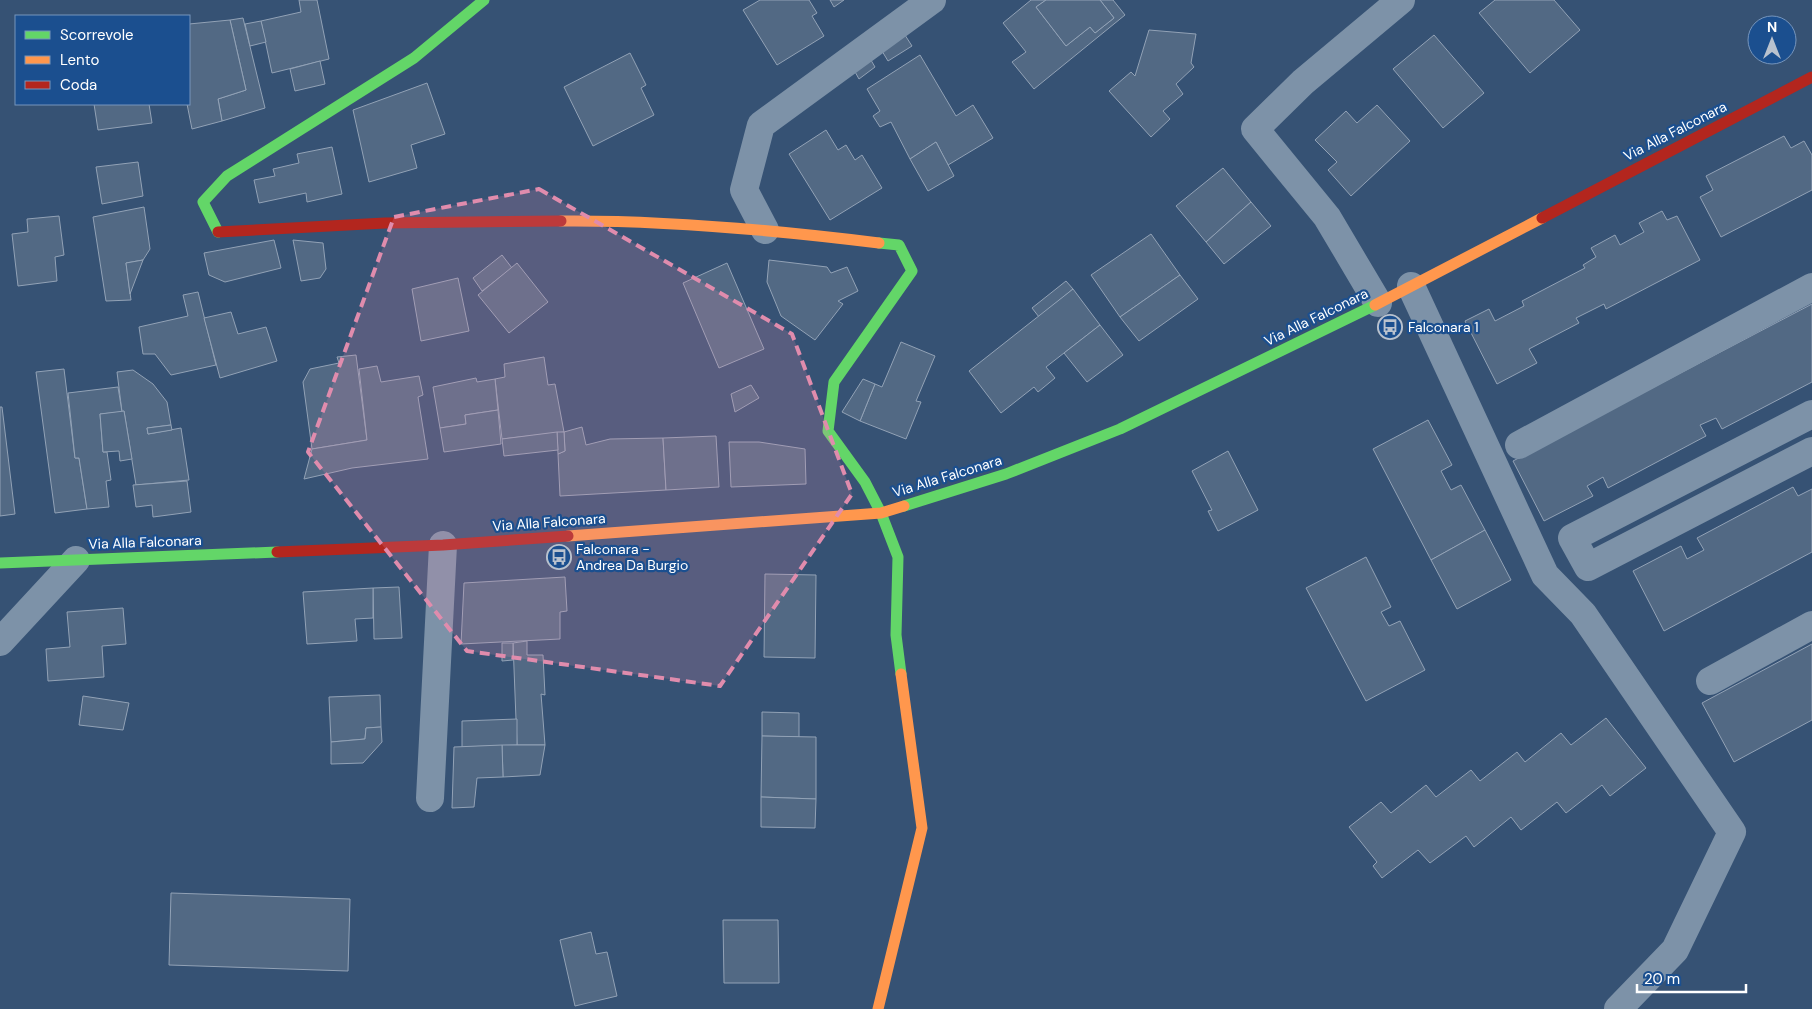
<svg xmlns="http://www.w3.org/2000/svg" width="1812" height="1009" viewBox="0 0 1812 1009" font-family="'DM Sans',sans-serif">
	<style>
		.building { fill: #526984; stroke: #92a2b6 }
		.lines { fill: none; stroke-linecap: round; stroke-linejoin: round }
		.street { stroke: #7d92a8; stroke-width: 28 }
		.fast { stroke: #63d668; stroke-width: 11 }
		.slow { stroke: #ff974d; stroke-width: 11 }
		.jam { stroke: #b3261e; stroke-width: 11 }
		.marked { fill: #e08cad; fill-opacity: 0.2; stroke: #e08cad; stroke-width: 4; stroke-dasharray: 10 6; stroke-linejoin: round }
		.labels { text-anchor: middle; stroke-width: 4.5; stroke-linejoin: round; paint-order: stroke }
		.street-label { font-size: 14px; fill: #fff; stroke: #1b4f8f }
		.poi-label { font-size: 14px; fill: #fff; stroke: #1b4f8f; text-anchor: start }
	</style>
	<rect width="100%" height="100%" fill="#365274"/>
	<g class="building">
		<path d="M299 0H317L329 59 272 73 261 21 301 12Z"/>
		<path d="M760 0H809L817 13 812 16 824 36 777 65 743 10Z"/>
		<path d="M830 0H844L834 7Z"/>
		<path d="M1031 0H1046L1036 7 1066 46 1090 27 1095 33 1114 18 1100 0H1113L1125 15 1034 89 1012 62 1026 52 1003 23Z"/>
		<path d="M1046 0H1100L1114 18 1095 33 1090 27 1066 46 1036 7Z"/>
		<path d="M1495 0H1554L1580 30 1530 73 1479 13Z"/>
		<path d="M243 18 265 108 222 121 218 99 246 90 230 20Z"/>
		<path d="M230 20 246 90 218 99 222 121 192 129 187 104H189V24Z"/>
		<path d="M261 21 266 42 250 46 245 24Z"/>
		<path d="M1149 30 1196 34 1191 63 1194 67 1176 84 1183 94 1163 111 1170 119 1151 137 1109 91 1131 72 1135 76Z"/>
		<path d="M903 32 912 46 888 61 879 46Z"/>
		<path d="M1434 35 1484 93 1443 128 1393 69Z"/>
		<path d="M865 50 875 67 859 79 849 61Z"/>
		<path d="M630 53 646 85 641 88 654 115 593 146 564 87Z"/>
		<path d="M920 55 956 116 973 105 993 138 948 165 936 142 910 159 891 122 880 127 873 116 880 111 867 89Z"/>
		<path d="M320 61 325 84 295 91 290 69Z"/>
		<path d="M427 83 445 134 411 145 417 168 369 182 353 110Z"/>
		<path d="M94 104H149L152 123 98 130Z"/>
		<path d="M1377 105 1410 141 1351 196 1328 170 1337 162 1315 140 1346 111 1357 123Z"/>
		<path d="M826 130 838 150 846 145 855 160 862 155 882 188 830 220 789 154Z"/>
		<path d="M1784 136 1791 148 1804 141 1812 155V190L1721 237 1700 197 1713 190 1706 176Z"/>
		<path d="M936 142 954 176 928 191 910 159Z"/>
		<path d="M332 147 342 194 307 202 306 193 259 203 254 180 275 176 273 169 299 163 297 154Z"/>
		<path d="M138 162 143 196 102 204 96 167Z"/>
		<path d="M1223 168 1251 202 1206 242 1176 206Z"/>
		<path d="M1251 202 1271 226 1224 264 1206 242Z"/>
		<path d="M144 207 150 249 143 260 126 263 131 300 106 301 93 217Z"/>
		<path d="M1662 211 1667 220 1677 216 1700 260 1606 309 1604 304 1576 318 1579 323 1529 349 1537 363 1497 384 1465 321 1489 309 1495 321 1524 306 1522 301 1585 268 1583 265 1596 257 1591 248 1615 235 1620 245 1644 232 1639 223Z"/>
		<path d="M59 216 64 255 55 257 57 281 18 286 12 234 28 232 27 219Z"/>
		<path d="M1151 234 1180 275 1120 317 1091 275Z"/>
		<path d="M274 240 281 268 225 282 209 275 204 253Z"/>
		<path d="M293 240 323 243 326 269 320 278 301 281Z"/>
		<path d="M502 255 512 268 482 291 473 278Z"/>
		<path d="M143 260 130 294 126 263Z"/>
		<path d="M769 260 827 267 831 273 847 267 858 291 838 301 843 304 815 340 781 316 767 282Z"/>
		<path d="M517 263 548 302 509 333 478 295Z"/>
		<path d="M727 263 764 349 719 368 683 283Z"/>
		<path d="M1180 275 1198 299 1139 341 1120 317Z"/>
		<path d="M458 278 469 331 421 341 412 289Z"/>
		<path d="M1066 281 1073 289 1039 317 1032 308Z"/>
		<path d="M1073 289 1100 325 1046 367 1055 378 1038 392 1034 387 1001 413 969 371Z"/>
		<path d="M198 292 216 365 171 375 155 354H143L139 327 188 316 183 295Z"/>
		<path d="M1812 304V382L1722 429 1716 418 1700 425 1706 436 1608 488 1603 477 1587 486 1593 496 1544 521 1513 461Z"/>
		<path d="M231 312 238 334 266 327 277 361 220 378 204 318Z"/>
		<path d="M1100 325 1123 355 1087 382 1064 353Z"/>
		<path d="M901 342 935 356 916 401 921 402 906 439 860 421 875 384 882 387Z"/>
		<path d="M356 355 367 440 312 449 303 382 310 369 339 363 337 357Z"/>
		<path d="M544 357 548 385 555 384 564 432 502 439 495 379 505 377 504 364Z"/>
		<path d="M377 366 381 382 419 376 423 395 418 397 428 459 352 468 304 479 312 449 367 440 359 369Z"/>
		<path d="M64 369 75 458H79L87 509 55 513 36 372Z"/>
		<path d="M133 370 153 384 167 402 171 425 147 428 148 434 181 428 189 480 136 485 124 411 122 412 117 372Z"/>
		<path d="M476 378 477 382 495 379 498 410 465 415 466 424 440 428 433 387Z"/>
		<path d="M863 379 875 384 860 421 842 412Z"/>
		<path d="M751 385 759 398 735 412 731 394Z"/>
		<path d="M118 387 122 412 100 414 103 452H107L111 480 106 481 109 507 87 509 79 458H75L68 393Z"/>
		<path d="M0 407H2L15 514 0 516Z"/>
		<path d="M498 410 501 444 444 452 440 428 466 424 465 415Z"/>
		<path d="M124 411 132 459 120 461 119 451 103 452 100 414Z"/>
		<path d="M1428 420 1452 465 1441 471 1451 490 1461 485 1485 530 1431 560 1373 449Z"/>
		<path d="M171 425 172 430 148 434 147 428Z"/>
		<path d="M582 427 586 445 610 439 663 438 666 490 560 496 558 454 565 451 564 432Z"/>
		<path d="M557 432H564L565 451 558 454Z"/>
		<path d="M557 432 558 450 504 456 502 439Z"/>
		<path d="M716 436 719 487 666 490 663 438Z"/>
		<path d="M729 442H759L805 449 806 484 731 487Z"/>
		<path d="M1228 451 1258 510 1218 531 1208 511 1212 510 1192 471Z"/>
		<path d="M187 481 191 512 153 517 152 505 136 507 133 485Z"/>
		<path d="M1793 487 1798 496 1812 489V552L1664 631 1633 571 1681 546 1687 559 1704 550 1697 538Z"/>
		<path d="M1485 530 1511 580 1457 609 1431 560Z"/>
		<path d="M1366 557 1391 607 1381 612 1389 626 1400 621 1425 670 1366 701 1306 588Z"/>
		<path d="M765 574 816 575 815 658 764 657Z"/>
		<path d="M565 577 567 611 560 612V639L461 644 464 583Z"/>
		<path d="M399 587 402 638 374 639 373 588Z"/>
		<path d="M373 588V618L355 619 357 641 307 644 303 592Z"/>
		<path d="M123 608 126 644 102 646 104 677 48 681 46 649 70 647 67 612Z"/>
		<path d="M527 641V655H543L545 695 541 694 545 745H517L513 643Z"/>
		<path d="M502 643H513V660L502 661Z"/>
		<path d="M1812 644V720L1734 762 1702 703Z"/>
		<path d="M380 695 381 727 366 728 365 739 331 742 329 697Z"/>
		<path d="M83 696 129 703 123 730 79 725Z"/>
		<path d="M762 712 799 713V737L762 736Z"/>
		<path d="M1606 718 1646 768 1610 796 1602 785 1566 813 1557 802 1521 830 1511 817 1474 847 1466 836 1430 863 1418 850 1382 878 1373 866 1377 862 1349 827 1381 802 1391 813 1426 785 1436 797 1471 770 1480 781 1517 752 1525 762 1561 733 1571 745Z"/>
		<path d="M517 719V745L462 747V721Z"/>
		<path d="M381 727 382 742 363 763 331 764V742L365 739 366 728Z"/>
		<path d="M762 736 816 737V799L761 797Z"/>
		<path d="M502 745H545L540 775 503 777Z"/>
		<path d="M502 745 503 777 477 778 474 807 452 808 454 747Z"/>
		<path d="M761 797 816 799 815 828 761 827Z"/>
		<path d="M171 893 350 899 348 971 169 965Z"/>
		<path d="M723 920H778L779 983H724Z"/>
		<path d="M591 932 596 954 607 952 617 996 575 1006 560 940Z"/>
	</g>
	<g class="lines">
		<g class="street">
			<path d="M765 230 744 190 761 125 932 0"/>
			<path d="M1411 286 1545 575 1583 614 1732 832 1675 950 1618 1009"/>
			<path d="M1378 303 1327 217 1255 129 1303 82 1401 0"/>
			<path d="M1812 414 1572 538 1588 567 1812 451"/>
			<path d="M1519 445 1812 287"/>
			<path d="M0 642 76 560"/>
			<path d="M1710 681 1812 625"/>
			<path d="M430 798 443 545"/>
		</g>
		<g class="fast">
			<path d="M218 232 203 202 227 176 414 58 484 0"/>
			<path d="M879 243 899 245 912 271 834 382 828 431 865 482 881 513 898 557 896 635 901 674"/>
			<path d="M904 506 1006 474 1120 429 1375 305"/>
			<path d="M0 563 277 552"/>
		</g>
		<g class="slow">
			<path d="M561 221C667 220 774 230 879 243"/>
			<path d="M1375 305 1542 218"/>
			<path d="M568 536 881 513 904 506"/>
			<path d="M878 1009 922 828 901 674"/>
		</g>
		<g class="jam">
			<path d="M1542 218 1812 77"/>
			<path d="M218 232 385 223 561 221"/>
			<path d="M277 552 443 545 568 536"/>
		</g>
	</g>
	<path class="marked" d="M539 189 792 334 852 494 720 686 467 651 308 452 394 217Z"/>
	<defs>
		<symbol id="bus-ring" viewBox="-11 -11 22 22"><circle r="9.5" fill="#1b4f8f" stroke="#b9c2ce" stroke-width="1.5"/><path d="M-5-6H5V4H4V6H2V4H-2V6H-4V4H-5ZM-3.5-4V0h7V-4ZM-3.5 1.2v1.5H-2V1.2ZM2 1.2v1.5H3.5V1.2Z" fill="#b9c2ce"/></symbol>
	</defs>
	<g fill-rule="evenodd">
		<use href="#bus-ring" x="1376" y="313" width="28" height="28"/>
		<use href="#bus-ring" x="545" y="543" width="28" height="28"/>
	</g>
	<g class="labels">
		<g class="street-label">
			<text transform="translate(1675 131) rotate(-27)" y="5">Via Alla Falconara</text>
			<text transform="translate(1316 317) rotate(-26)" y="5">Via Alla Falconara</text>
			<text transform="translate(947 476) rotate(-17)" y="5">Via Alla Falconara</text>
			<text transform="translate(549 522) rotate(-4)" y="5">Via Alla Falconara</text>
			<text transform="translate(145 542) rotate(-2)" y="5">Via Alla Falconara</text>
		</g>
		<g class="poi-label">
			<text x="1408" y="332">Falconara 1</text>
			<text x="576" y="554">Falconara -<tspan x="576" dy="16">Andrea Da Burgio</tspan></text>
		</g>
	</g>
	<rect x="15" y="15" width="175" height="90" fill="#1b4f8f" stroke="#7695bc"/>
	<rect x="25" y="31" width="25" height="8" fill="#63d668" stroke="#7695bc"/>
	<text x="60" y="40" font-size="15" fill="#ffffff">Scorrevole</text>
	<rect x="25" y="56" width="25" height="8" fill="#ff974d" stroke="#7695bc"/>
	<text x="60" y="65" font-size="15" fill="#ffffff">Lento</text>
	<rect x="25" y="81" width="25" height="8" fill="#b3261e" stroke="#7695bc"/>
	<text x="60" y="90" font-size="15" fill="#ffffff">Coda</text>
	<g transform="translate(1772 40)"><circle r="24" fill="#1b4f8f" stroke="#7695bc"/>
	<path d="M0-4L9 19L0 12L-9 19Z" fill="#b9c2ce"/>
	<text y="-8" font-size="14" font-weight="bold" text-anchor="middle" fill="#ffffff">N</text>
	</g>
	<path d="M1637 984v8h109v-8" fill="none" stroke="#ffffff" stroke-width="2.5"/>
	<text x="1644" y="984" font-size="15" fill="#ffffff" stroke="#1b4f8f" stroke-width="4" paint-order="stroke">20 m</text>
</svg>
